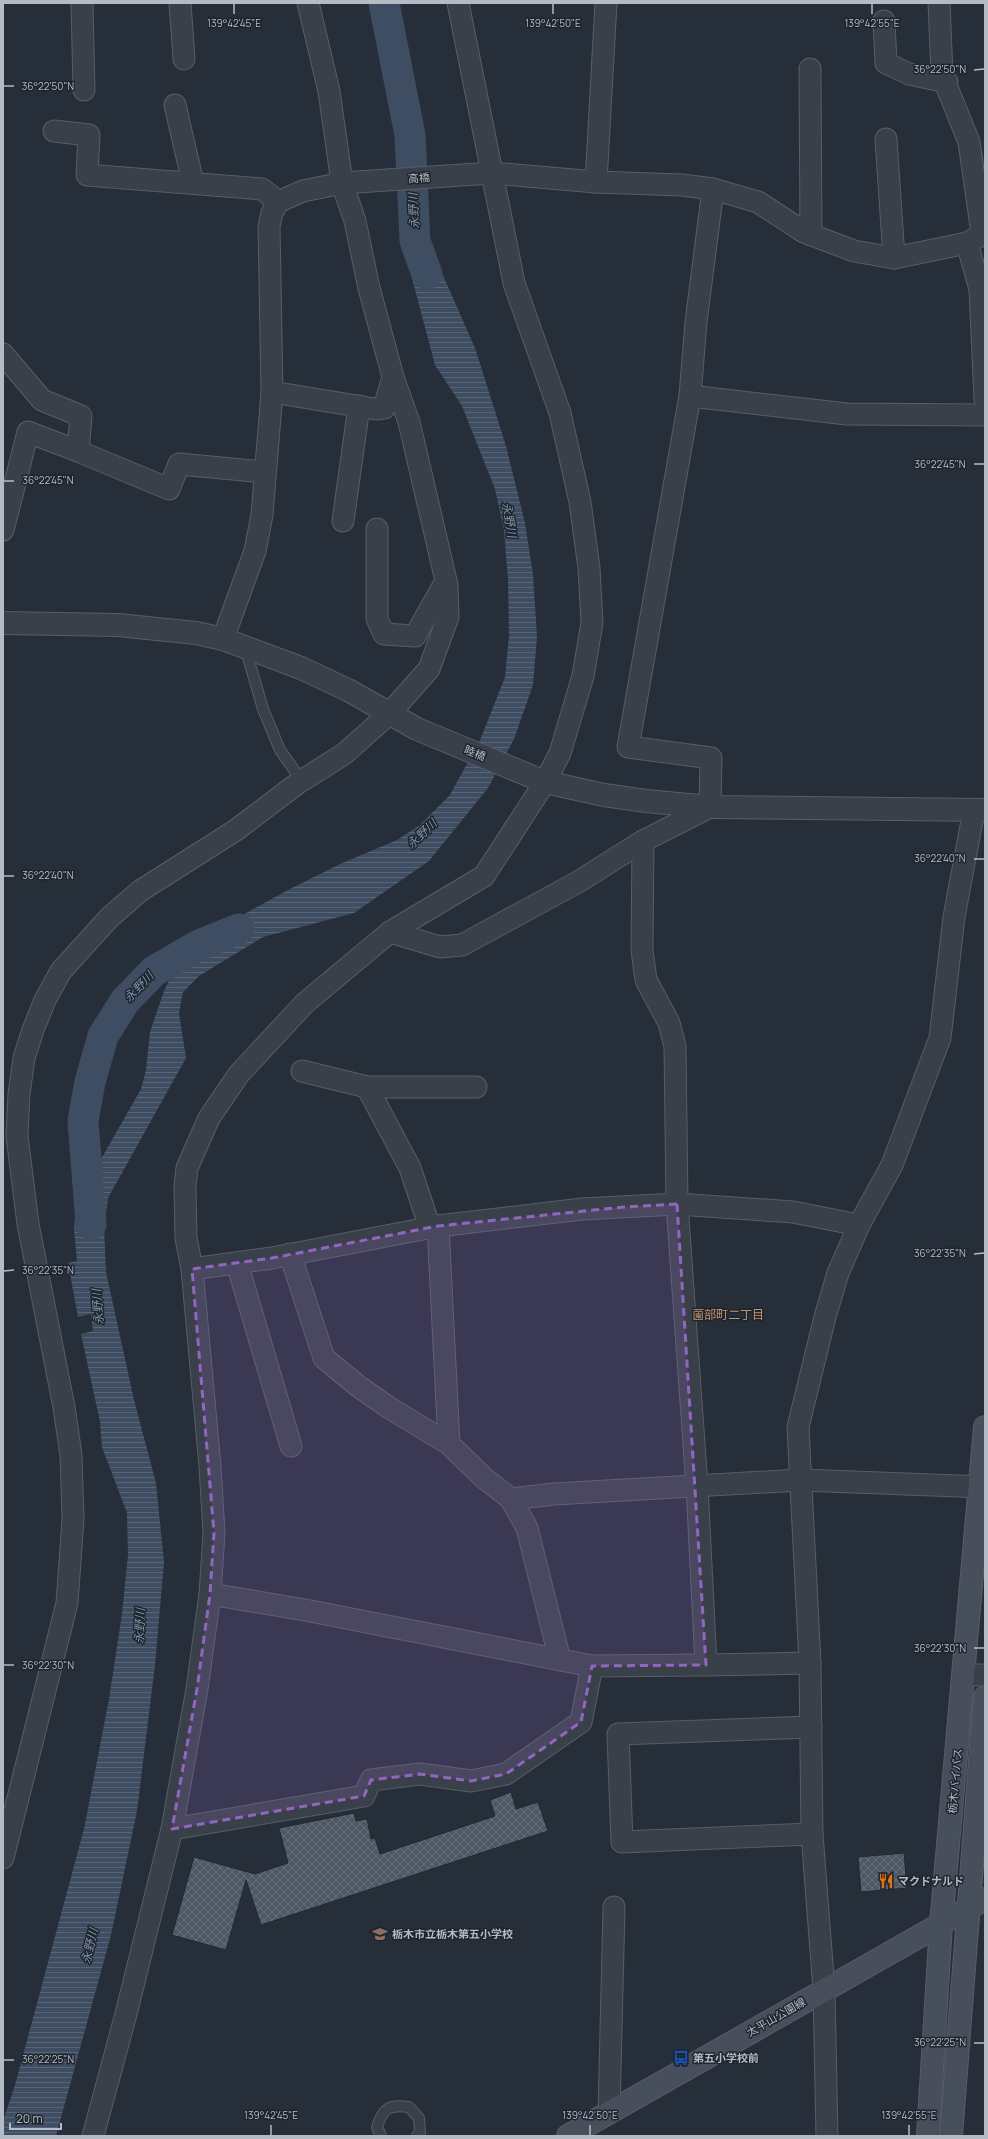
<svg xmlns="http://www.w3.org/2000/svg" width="988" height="2139" viewBox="0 0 988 2139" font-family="Manrope,'Noto Sans JP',sans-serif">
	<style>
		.water { fill: url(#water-rules) }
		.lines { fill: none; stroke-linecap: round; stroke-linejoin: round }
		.river { stroke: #3f4d62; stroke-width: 31 }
		.building { fill: url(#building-cross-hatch); stroke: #202730 }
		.service-casing { stroke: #575e67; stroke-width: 12 }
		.minor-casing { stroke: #575e67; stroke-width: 23 }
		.tertiary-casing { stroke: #575e67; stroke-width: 24 }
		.secondary-casing { stroke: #575e67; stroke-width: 24 }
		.service { stroke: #394049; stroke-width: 10 }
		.minor { stroke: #394049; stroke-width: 21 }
		.tertiary { stroke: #394049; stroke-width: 22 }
		.secondary { stroke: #484f5c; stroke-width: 22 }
		.marked { fill: #9265c1; fill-opacity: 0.2; stroke: #9265c1; stroke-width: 3; stroke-dasharray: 8 5; stroke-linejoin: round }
		.ticks { fill: none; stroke: #b4bbc5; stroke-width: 1.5 }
		.labels { text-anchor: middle; stroke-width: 3; stroke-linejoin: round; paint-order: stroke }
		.street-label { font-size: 11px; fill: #b4bbc5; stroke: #1e252e }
		.poi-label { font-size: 11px; font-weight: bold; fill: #b4bbc5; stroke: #1e252e; text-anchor: start }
		.water-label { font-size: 12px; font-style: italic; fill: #8091a9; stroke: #1e252e }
		.neighbourhood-label { font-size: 12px; fill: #c6956e; stroke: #1e252e }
		.ticks-label { font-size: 10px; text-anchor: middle; fill: #b4bbc5; stroke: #1e252e; stroke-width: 3; stroke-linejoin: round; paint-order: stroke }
	</style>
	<defs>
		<pattern id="water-rules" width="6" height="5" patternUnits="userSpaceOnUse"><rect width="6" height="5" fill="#3f4d62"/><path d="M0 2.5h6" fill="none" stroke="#586577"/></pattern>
		<pattern id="building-cross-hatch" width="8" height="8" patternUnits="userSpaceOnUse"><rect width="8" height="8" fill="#4e5864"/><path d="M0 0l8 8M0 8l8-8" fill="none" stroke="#656e79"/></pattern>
	</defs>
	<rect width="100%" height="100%" fill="#262e39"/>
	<path class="water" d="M423 230 475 348 506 446 525 523 533 575 537 636 533 685 514 739 488 788 429 861 354 913 263 937 199 976 183 992 179 1013 186 1058 108 1198 104 1228 106 1272 134 1400 156 1483 164 1562 155 1665 137 1811 111 1935 56 2136H3V2121L15 2085 84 1829 109 1699 122 1614 128 1555 127 1513 102 1447 100 1422 81 1334 93 1331 91 1314 78 1317 68 1263 77 1261 74 1230 76 1203 141 1089 146 1070 150 1032 164 991 178 962 221 927 286 891 340 864 397 840 420 825 450 795 481 738 505 677 509 636 508 579 504 530 495 489 462 406 435 365 401 237Z"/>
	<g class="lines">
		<g class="river">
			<path d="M384 3 410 135 415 241 427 274"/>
			<path d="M91 1224 83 1121 90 1082 103 1036 125 1001 154 971 199 945 239 929"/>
		</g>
	</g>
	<g class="building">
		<path d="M511 1792 516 1809 538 1802 548 1831 261 1925 246 1880 226 1950 172 1935 194 1857 255 1874 288 1863 279 1828 354 1813 356 1821 367 1819 371 1839 375 1838 380 1854 495 1816 490 1800Z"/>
		<path d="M904 1853 907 1888 861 1892 858 1857Z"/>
	</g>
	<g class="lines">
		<defs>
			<g id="service">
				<path d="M245 647 263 709 280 750 302 781"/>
				<path d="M381 2136 377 2127C383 2108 389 2104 409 2107L419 2118 420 2132 417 2136"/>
			</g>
			<g id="minor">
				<path d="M82 3 84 90"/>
				<path d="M180 3 184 59"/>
				<path d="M939 3 942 75 969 142 982 233"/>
				<path d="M884 21 886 63 909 74 947 82"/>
				<path d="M810 69 811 235"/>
				<path d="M175 105 193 183"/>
				<path d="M54 131 89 135 87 175 262 189 278 202"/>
				<path d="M886 139 894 258"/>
				<path d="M596 182 606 3"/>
				<path d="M967 243 980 289 985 400"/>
				<path d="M3 354 42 400 81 416 78 451 28 432 3 530"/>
				<path d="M272 392 375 409 384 408 393 377"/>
				<path d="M690 396 847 414 985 415"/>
				<path d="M78 451 169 489 179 464 264 472"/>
				<path d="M343 521 359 406"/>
				<path d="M377 529V619L384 634 415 636 446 581"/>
				<path d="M223 639 255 551 262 515 272 392 269 226 272 213 278 202 303 191 342 183 492 173 596 182 682 185 713 189 758 202 804 232 854 251 894 258 967 243 985 233"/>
				<path d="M643 841 642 950 646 980 669 1023 675 1046 677 1204 697 1486 706 1665 810 1663"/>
				<path d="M390 932 440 947 462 945 578 882 643 841 710 807 711 758 628 747 690 396 696 322 713 189"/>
				<path d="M302 1071 367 1087 410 1168 430 1228"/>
				<path d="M367 1087H476"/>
				<path d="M438 1226 449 1444"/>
				<path d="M290 1254 324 1358 358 1386 388 1407 449 1444 484 1478 511 1499 527 1528 560 1660"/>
				<path d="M237 1263 291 1446"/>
				<path d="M192 1269 272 1258 438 1226 582 1209 677 1204 793 1212 859 1225"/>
				<path d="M511 1499 554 1494 800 1480 985 1487"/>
				<path d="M210 1594 305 1610 592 1666 706 1665"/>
				<path d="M964 1675H985"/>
				<path d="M811 1727 618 1734 622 1842 812 1834"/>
				<path d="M172 1829 364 1796 371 1780 420 1774 471 1781 506 1774 581 1722 592 1666"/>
				<path d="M3 1858 67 1603 73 1519 71 1455 64 1407 28 1224 17 1136 19 1094 24 1058 33 1030 45 1000 61 971 109 918 140 891 236 830 298 783 344 754 389 714 429 669 448 617 447 585 409 422 393 377 369 288 355 221 342 183 329 91 308 3"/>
				<path d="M609 2113 614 1907"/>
				<path d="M93 2136 126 2014 172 1829 197 1689 210 1594 214 1533 210 1466 192 1269 186 1238 185 1186 187 1168 209 1118 239 1074 305 1003 390 932 484 876 545 782 560 753 583 676 592 623 589 568 580 502 560 413 514 283 458 3"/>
				<path d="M827 2136 824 1990 812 1834 810 1663 798 1427 825 1317 838 1273 859 1225 892 1165 940 1038 954 917 974 810"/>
			</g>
			<path id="tertiary" d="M3 623 118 625 196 633 223 639 301 668 348 690 417 729 545 782 604 795 646 801 710 807 985 810"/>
			<g id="secondary">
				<path d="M568 2136 985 1899"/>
				<path d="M928 2136 941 1924 985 1427"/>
				<path d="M951 2136 985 1697"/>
			</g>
		</defs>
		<use href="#service" class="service-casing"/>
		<use href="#minor" class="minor-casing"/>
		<use href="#tertiary" class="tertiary-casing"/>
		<use href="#secondary" class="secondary-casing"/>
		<use href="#service" class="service"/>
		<use href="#minor" class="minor"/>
		<use href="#tertiary" class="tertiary"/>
		<use href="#secondary" class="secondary"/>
	</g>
	<path class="marked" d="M677 1204 706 1665 592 1666 581 1722 506 1774 471 1781 420 1774 371 1780 364 1796 172 1829 197 1689 210 1594 214 1533 192 1269 272 1258 438 1226 624 1207Z"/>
	<path class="ticks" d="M234 4V14M553 4V14M872 4V14M974 70 984 69M4 86H14M974 464H984M4 481H14M974 859H984M4 876H14M974 1254 984 1253M4 1271 14 1270M974 1648H984M4 1665H14M974 2043H984M4 2060H14M271 2125V2135M590 2125V2135M909 2125V2135"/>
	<defs>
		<symbol id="restaurant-bare" viewBox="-9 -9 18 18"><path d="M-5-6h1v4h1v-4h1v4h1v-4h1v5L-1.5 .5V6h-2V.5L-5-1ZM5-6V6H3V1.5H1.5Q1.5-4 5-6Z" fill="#e8710a" stroke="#1e252e" stroke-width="2.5" paint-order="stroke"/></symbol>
		<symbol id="school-bare" viewBox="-9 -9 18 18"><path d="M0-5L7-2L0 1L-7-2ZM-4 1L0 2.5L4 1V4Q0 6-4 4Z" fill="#8d6e63" stroke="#1e252e" stroke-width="2.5" paint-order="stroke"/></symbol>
		<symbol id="bus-bare" viewBox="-9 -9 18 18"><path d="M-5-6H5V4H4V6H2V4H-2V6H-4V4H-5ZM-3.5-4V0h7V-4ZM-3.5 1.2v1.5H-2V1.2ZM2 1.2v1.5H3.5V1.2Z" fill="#1a4fb4" stroke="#1e252e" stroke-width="2.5" paint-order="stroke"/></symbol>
	</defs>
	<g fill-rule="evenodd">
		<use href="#restaurant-bare" x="875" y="1870" width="22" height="22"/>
		<use href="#school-bare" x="369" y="1923" width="22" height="22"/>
		<use href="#bus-bare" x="670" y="2047" width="22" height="22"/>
	</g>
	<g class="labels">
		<g class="street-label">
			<text transform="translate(419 178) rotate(-4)" y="4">高橋</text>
			<text transform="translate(475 753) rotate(22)" y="4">睦橋</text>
			<text transform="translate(955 1781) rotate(-85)" y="4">栃木バイパス</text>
			<text transform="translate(776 2017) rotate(-30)" y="4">太平山公園線</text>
		</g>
		<g class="poi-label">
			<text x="898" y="1885">マクドナルド</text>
			<text x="392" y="1938">栃木市立栃木第五小学校</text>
			<text x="693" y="2062">第五小学校前</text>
		</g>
		<g class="water-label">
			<text transform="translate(414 211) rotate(-93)" y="4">永野川</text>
			<text transform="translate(509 520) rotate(80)" y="4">永野川</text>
			<text transform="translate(422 834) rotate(-44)" y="4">永野川</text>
			<text transform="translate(139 987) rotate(-46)" y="4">永野川</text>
			<text transform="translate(98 1307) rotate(-95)" y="4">永野川</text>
			<text transform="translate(140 1626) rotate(-88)" y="4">永野川</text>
			<text transform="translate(90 1946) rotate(-77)" y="4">永野川</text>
		</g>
		<g class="neighbourhood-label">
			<text x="728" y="1319">薗部町二丁目</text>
		</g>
	</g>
	<g class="ticks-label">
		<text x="234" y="27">139°42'45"E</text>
		<text x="553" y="27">139°42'50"E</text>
		<text x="872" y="27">139°42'55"E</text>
		<text x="940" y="73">36°22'50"N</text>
		<text x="48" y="90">36°22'50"N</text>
		<text x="940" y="468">36°22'45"N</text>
		<text x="48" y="484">36°22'45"N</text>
		<text x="940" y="862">36°22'40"N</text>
		<text x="48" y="879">36°22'40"N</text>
		<text x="940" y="1257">36°22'35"N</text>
		<text x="48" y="1274">36°22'35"N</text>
		<text x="940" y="1652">36°22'30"N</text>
		<text x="48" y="1669">36°22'30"N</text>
		<text x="940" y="2046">36°22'25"N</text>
		<text x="48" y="2063">36°22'25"N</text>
		<text x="271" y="2119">139°42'45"E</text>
		<text x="590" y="2119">139°42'50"E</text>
		<text x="909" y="2119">139°42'55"E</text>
	</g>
	<rect width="988" height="2139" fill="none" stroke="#b4bbc5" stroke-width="8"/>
	<path d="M10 2123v6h51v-6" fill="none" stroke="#b4bbc5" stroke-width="2"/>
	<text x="16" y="2123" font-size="12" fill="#b4bbc5" stroke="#1e252e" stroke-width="3" paint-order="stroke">20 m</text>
</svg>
